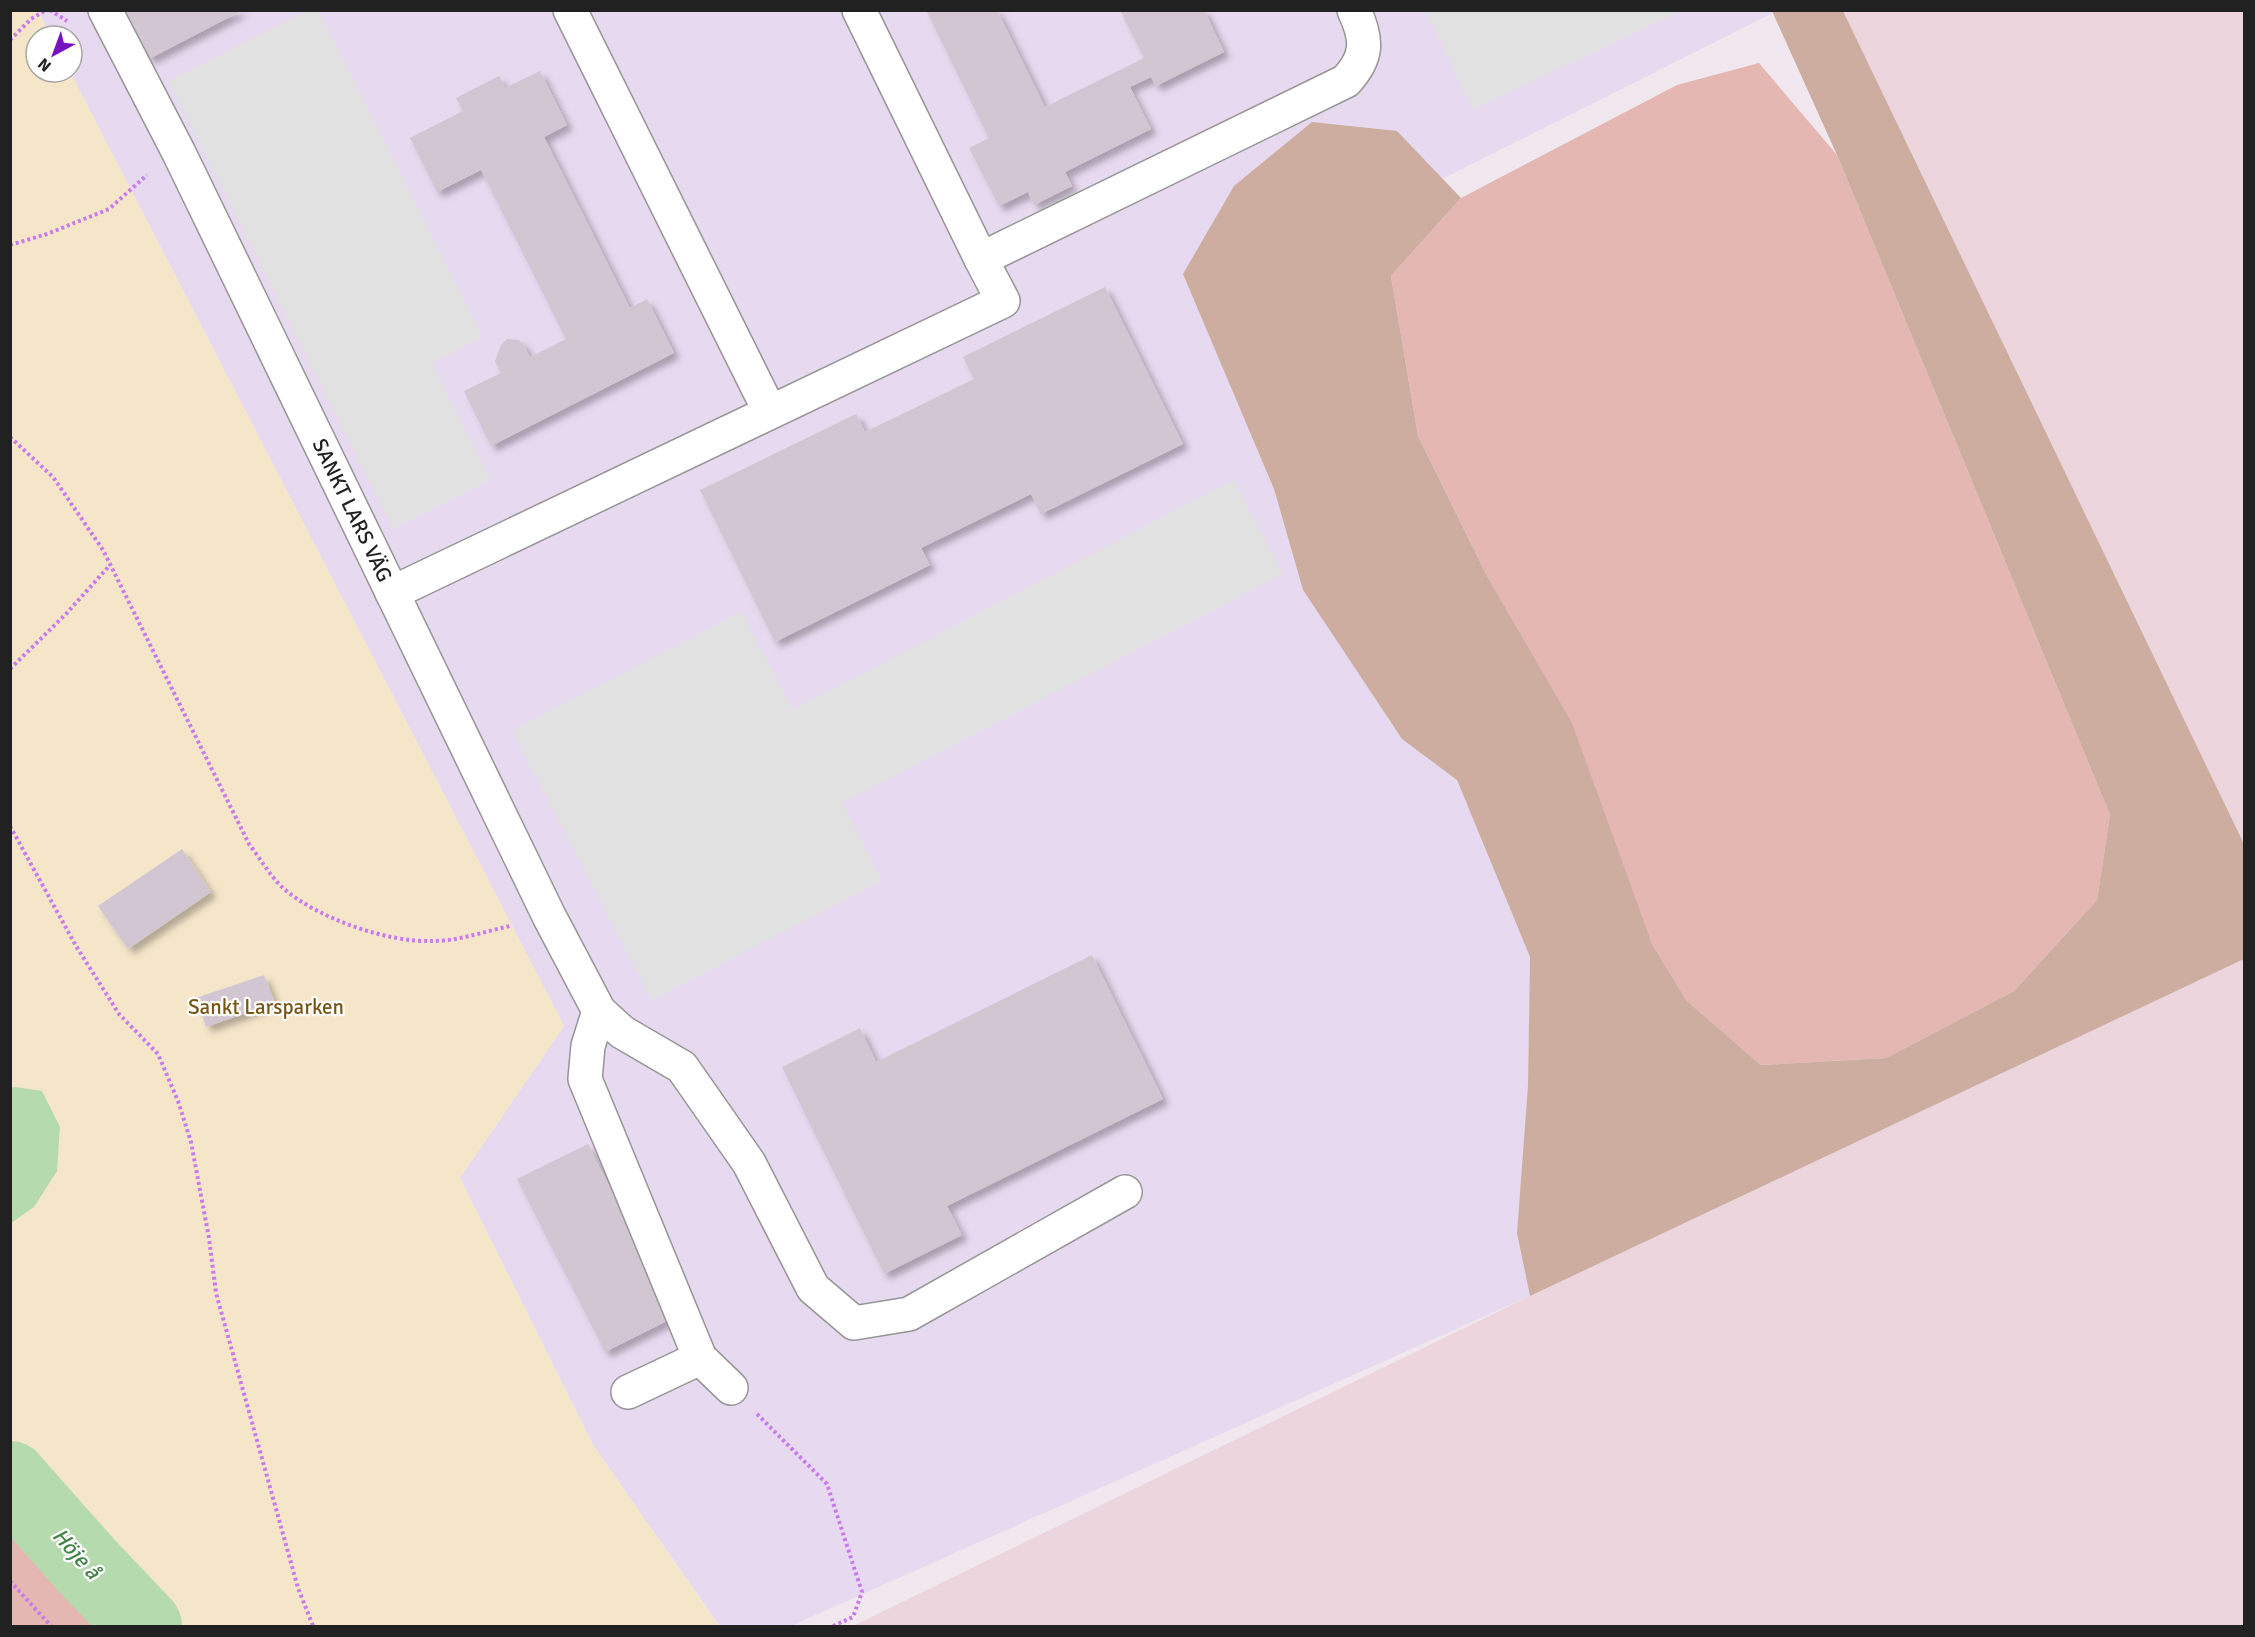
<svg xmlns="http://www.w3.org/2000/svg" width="2255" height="1637" viewBox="0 0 2255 1637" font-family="Signika,sans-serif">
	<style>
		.commercial { fill: #e7d9ef }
		.farmland { fill: #edd5dd }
		.grass { fill: #e5b7b3 }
		.forest { fill: #ccada0 }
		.park { fill: #f5e6ca }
		.parking { fill: #e1e1e1 }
		.water { fill: #b5daad }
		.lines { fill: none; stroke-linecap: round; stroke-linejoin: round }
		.river { stroke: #b5daad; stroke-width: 76 }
		.building { fill: #d2c6d2; filter: url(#shadow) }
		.minor-casing { stroke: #959595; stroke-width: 36 }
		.path { stroke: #c97bee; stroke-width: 4; stroke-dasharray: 3 3; stroke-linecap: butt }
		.minor { stroke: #fff; stroke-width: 33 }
		.labels { text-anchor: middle; stroke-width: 4.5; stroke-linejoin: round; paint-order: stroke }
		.street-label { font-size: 21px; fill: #212121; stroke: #fff }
		.park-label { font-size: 21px; fill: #775616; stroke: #fff }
		.water-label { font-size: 22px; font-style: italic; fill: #438348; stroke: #fff }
	</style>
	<defs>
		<filter id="shadow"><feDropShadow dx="5.5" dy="5.5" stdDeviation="3" flood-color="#0004"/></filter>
	</defs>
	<rect width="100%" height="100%" fill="#f0e8ee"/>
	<path class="commercial" d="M38 11H1772L1773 13 1442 179 1397 131 1274 489 1303 590 1402 739 1457 780 1530 957 1528 1085 1517 1233 1530 1296 791 1626H720L593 1445 460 1178 564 1026 70 72H72V36H51Z"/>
	<g class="farmland">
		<path d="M1843 11H2244V844Z"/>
		<path d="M2244 959V1626H853L1530 1296Z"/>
	</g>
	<g class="grass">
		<path d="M1759 63 1837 155 2110 815 2097 900 2014 991 1886 1058 1761 1065 1687 1001 1652 944 1489 580 1418 436 1391 276 1461 198 1677 85Z"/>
		<path d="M10 1511 113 1626H11Z"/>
	</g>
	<path class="forest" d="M1772 11H1843L2244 844V959L1530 1296 1517 1233 1528 1085 1530 957 1457 780 1402 739 1303 590 1274 489 1183 274 1234 186 1312 122 1397 131 1461 198 1391 276 1418 436 1489 580 1572 723 1652 944 1687 1001 1761 1065 1886 1058 2014 991 2097 900 2110 815 1837 155Z"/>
	<path class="park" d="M10 11H38L51 36H36V72H70L564 1026 460 1178 593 1445 719 1626H183L11 1463Z"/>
	<g class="parking">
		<path d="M309 10 319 11 483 337 432 363 491 480 393 529 168 81Z"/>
		<path d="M1426 11H1681L1473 109Z"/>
		<path d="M1234 480 1283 574 842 803 882 881 652 1000 512 731 741 612 793 710Z"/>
	</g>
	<path class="water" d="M15 1087 42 1091 60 1127 57 1171 34 1207 11 1223 10 1088Z"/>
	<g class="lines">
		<path class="river" d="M10 1479 87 1566 144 1626"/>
	</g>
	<g class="building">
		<path d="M124 10H243L149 59Z"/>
		<path d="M926 10H997L1045 107 1144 58 1120 10H1204L1224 52 1156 86 1151 77 1130 87 1151 129 1065 172 1072 186 1034 205 1028 192 999 206 969 148 989 138Z"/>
		<path d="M540 71 567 125 544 137 630 308 647 299 674 353 491 446 464 391 501 373 495 361 501 345 507 339 518 340 523 344 530 357 566 339 481 170 437 192 410 138 463 111 456 98 499 76 505 88Z"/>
		<path d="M1105 287 1183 444 1041 514 1031 494 921 548 930 565 775 642 700 490 856 414 865 432 974 379 963 357Z"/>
		<path d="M182 849 211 892 128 949 98 906Z"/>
		<path d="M1092 955 1163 1099 947 1206 962 1235 884 1274 782 1067 860 1028 876 1062Z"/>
		<path d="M264 975 275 1003 206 1027 196 998Z"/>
		<path d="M588 1144 675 1317 605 1352 517 1179Z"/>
	</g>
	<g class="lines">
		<defs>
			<g id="minor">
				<path id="s1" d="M105 10 179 153 549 916 599 1011 622 1032 682 1067 749 1163 813 1288 854 1323 909 1314 1125 1192"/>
				<path d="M570 10 770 412"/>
				<path d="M859 10 981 259 1346 81C1368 57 1368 40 1354 10"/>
				<path d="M392 593 1003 301 981 259"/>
				<path d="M599 1011 588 1046 585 1079 700 1358 731 1388"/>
				<path d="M628 1392 700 1358"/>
			</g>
		</defs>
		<use href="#minor" class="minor-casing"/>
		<g class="path">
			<path d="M50 10 67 21"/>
			<path d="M10 40 31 19 46 10"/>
			<path d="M10 245 47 234 109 209 147 175"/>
			<path d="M10 437 53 477 103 550 249 844C260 858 270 876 283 888 317 918 388 943 433 941 459 941 486 931 510 926"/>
			<path d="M10 669 66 614 110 565"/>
			<path d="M10 826 76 946 119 1014 158 1054 178 1101 191 1142 209 1238 216 1293 298 1588 313 1626"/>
			<path d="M757 1414 827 1484 862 1592 853 1617 833 1626"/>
			<path d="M10 1581 51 1626"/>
		</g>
		<use href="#minor" class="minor"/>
	</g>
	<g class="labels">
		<g class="street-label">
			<text dy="7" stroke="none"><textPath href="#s1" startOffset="558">SANKT LARS VÄG</textPath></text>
		</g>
		<g class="park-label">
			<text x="266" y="1014">Sankt Larsparken</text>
		</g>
		<g class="water-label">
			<text transform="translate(77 1553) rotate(48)" y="8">Höje å</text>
		</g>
	</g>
	<rect width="2255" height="1637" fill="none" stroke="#212121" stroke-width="24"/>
	<g transform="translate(54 54) rotate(221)"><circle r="28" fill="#ffffff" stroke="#a6a6a6" stroke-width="1.5"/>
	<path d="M0-4.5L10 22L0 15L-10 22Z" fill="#7612bf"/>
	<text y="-9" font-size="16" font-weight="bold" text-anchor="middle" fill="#212121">N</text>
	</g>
</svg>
